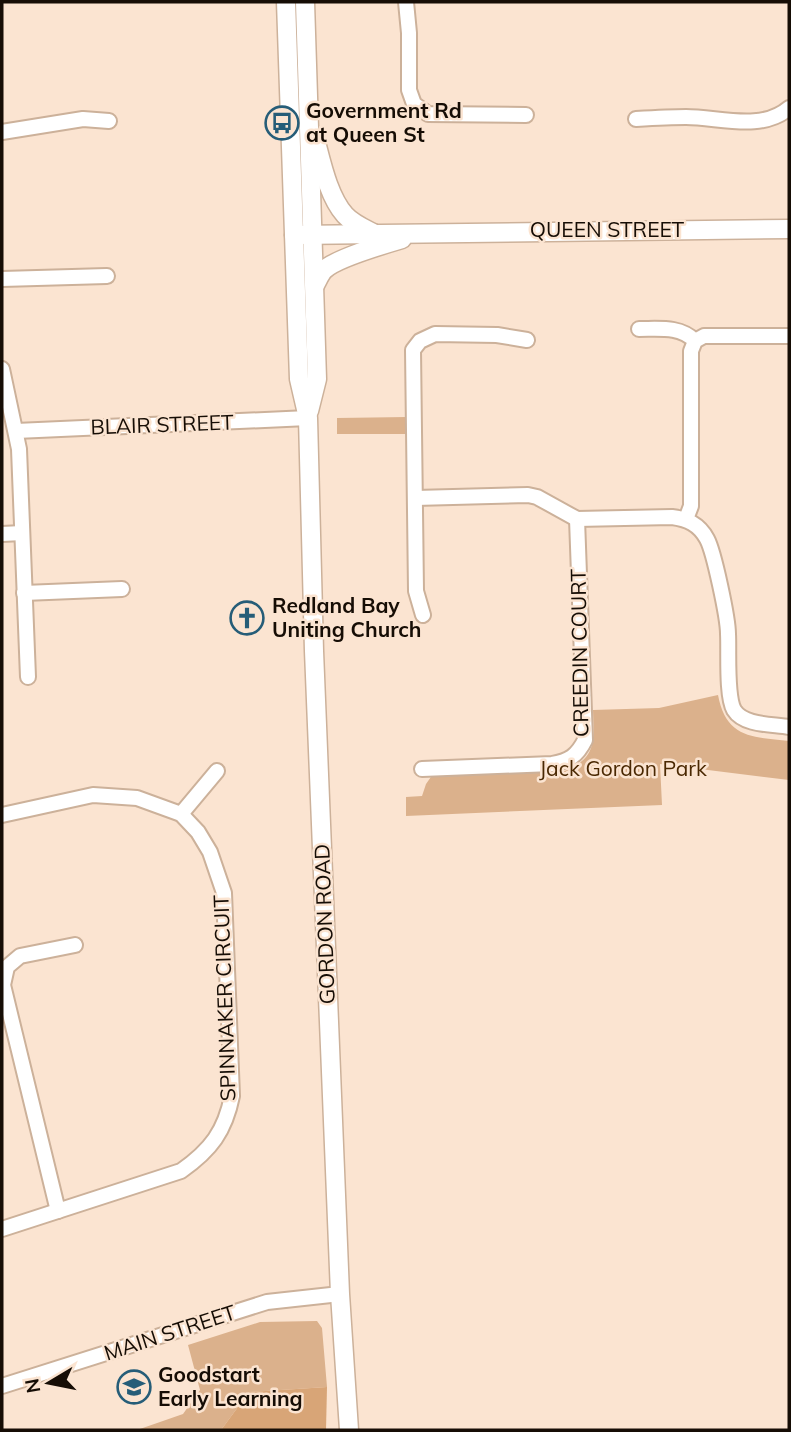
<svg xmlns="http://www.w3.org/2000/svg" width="791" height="1432" viewBox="0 0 791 1432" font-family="Mulish,sans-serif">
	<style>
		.green { fill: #dbb18c }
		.forest { fill: #d8a577 }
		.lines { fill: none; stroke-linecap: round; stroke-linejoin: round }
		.minor-casing { stroke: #ccb19a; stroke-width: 18 }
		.tertiary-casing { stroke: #ccb19a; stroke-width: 21 }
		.minor { stroke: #fff; stroke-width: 14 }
		.tertiary { stroke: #fff; stroke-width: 18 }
		.labels { text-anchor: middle; stroke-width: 5; stroke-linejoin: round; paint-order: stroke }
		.poi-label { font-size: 21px; font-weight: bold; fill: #160d05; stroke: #fbe4d1; text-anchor: start }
		.street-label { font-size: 21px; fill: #160d05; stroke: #fbe4d1 }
		.park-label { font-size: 21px; fill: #4a2802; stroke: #fbe4d1 }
	</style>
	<rect width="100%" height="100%" fill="#fbe4d1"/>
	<g class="green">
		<path d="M407 417 408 434H337V418Z"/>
		<path d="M718 695C726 738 752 737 789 741V780L660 764 662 805 406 816V797L422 796 426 784 433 774 562 772C597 759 594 742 593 710L659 708Z"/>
		<path d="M317 1321 322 1328 327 1387 249 1392 221 1430H137L183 1414 200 1390 188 1345 260 1322Z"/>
	</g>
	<path class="forest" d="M327 1387 326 1430H221L249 1392Z"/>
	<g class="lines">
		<defs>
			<g id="minor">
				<path d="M406 2 409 33V90L414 104 428 114 526 115"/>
				<path d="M636 119C653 118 670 117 686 117 719 117 761 132 789 108"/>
				<path d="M2 132 83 119 109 121"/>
				<path d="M2 279 107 276"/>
				<path d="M639 329C660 329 680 326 695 341"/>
				<path d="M2 369 19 449 28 677"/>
				<path d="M16 431 308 418"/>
				<path d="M415 498 528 495 537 497 577 519 672 517C687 519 699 524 707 539 714 552 728 618 728 634 729 651 726 696 734 710 744 726 773 724 789 727"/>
				<path d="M686 519 691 506V351L695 341 704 336H789"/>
				<path d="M2 534 22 533"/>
				<path d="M24 593 122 589"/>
				<path d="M423 615 416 591 413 350 420 341 435 334 497 335 527 340"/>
				<path d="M422 769 552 764C569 761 577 756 585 740L577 519"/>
				<path d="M181 814 217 771"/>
				<path d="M2 815 93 795 137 798 181 814 198 832 210 852 224 893 232 1096C225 1131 211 1150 181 1171L2 1229"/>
				<path d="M58 1211 3 985 7 967 20 956 75 945"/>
				<path d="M2 1386 267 1302 340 1294"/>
			</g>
			<g id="tertiary">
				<path d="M286 2 299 379 308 418 314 651 340 1294 349 1430"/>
				<path d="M305 2 317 379 309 411"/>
				<path d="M316 142C322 165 329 197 345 215 352 223 363 228 373 233"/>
				<path d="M294 235 789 229"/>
				<path d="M315 285C318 280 320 274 324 270 335 259 385 244 402 239"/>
			</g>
		</defs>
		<use href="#minor" class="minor-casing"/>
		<use href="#tertiary" class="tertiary-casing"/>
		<use href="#minor" class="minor"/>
		<use href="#tertiary" class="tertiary"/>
	</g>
	<defs>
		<symbol id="bus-ring" viewBox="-11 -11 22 22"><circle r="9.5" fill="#fbe4d1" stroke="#265d78" stroke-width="1.5"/><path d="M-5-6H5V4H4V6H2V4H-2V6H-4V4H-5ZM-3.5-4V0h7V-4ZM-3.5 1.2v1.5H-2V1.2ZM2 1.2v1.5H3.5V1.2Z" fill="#265d78"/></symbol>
		<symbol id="church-ring" viewBox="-11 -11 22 22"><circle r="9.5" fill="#fbe4d1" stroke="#265d78" stroke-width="1.5"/><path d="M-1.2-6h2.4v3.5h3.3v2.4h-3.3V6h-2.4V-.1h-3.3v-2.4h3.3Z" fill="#265d78"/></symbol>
		<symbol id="school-ring" viewBox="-11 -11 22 22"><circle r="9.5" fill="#fbe4d1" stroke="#265d78" stroke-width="1.5"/><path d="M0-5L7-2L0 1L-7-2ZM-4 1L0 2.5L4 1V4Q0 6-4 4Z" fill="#265d78"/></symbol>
	</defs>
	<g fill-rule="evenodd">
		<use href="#bus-ring" x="263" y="104" width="38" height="38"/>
		<use href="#church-ring" x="228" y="599" width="38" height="38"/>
		<use href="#school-ring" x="115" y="1368" width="38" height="38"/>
	</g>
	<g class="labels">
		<g class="poi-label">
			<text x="306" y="118">Government Rd<tspan x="306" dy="24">at Queen St</tspan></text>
			<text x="272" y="613">Redland Bay<tspan x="272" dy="24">Uniting Church</tspan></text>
			<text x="158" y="1382">Goodstart<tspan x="158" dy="24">Early Learning</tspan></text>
		</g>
		<g class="street-label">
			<text x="607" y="237">QUEEN STREET</text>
			<text transform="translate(162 425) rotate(-2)" y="7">BLAIR STREET</text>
			<text transform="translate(580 653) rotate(-91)" y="7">CREEDIN COURT</text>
			<text transform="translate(325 924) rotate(-92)" y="7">GORDON ROAD</text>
			<text transform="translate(225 998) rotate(-92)" y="7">SPINNAKER CIRCUIT</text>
			<text transform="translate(170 1333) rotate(-18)" y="7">MAIN STREET</text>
		</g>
		<g class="park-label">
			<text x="623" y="776">Jack Gordon Park</text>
		</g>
	</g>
	<rect width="791" height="1432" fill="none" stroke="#160d05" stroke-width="7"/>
	<g transform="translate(49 1383) rotate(260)" stroke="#fbe4d1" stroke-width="5" paint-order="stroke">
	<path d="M0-5L12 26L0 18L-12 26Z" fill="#160d05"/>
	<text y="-10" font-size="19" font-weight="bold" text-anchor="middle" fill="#160d05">N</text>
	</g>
</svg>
